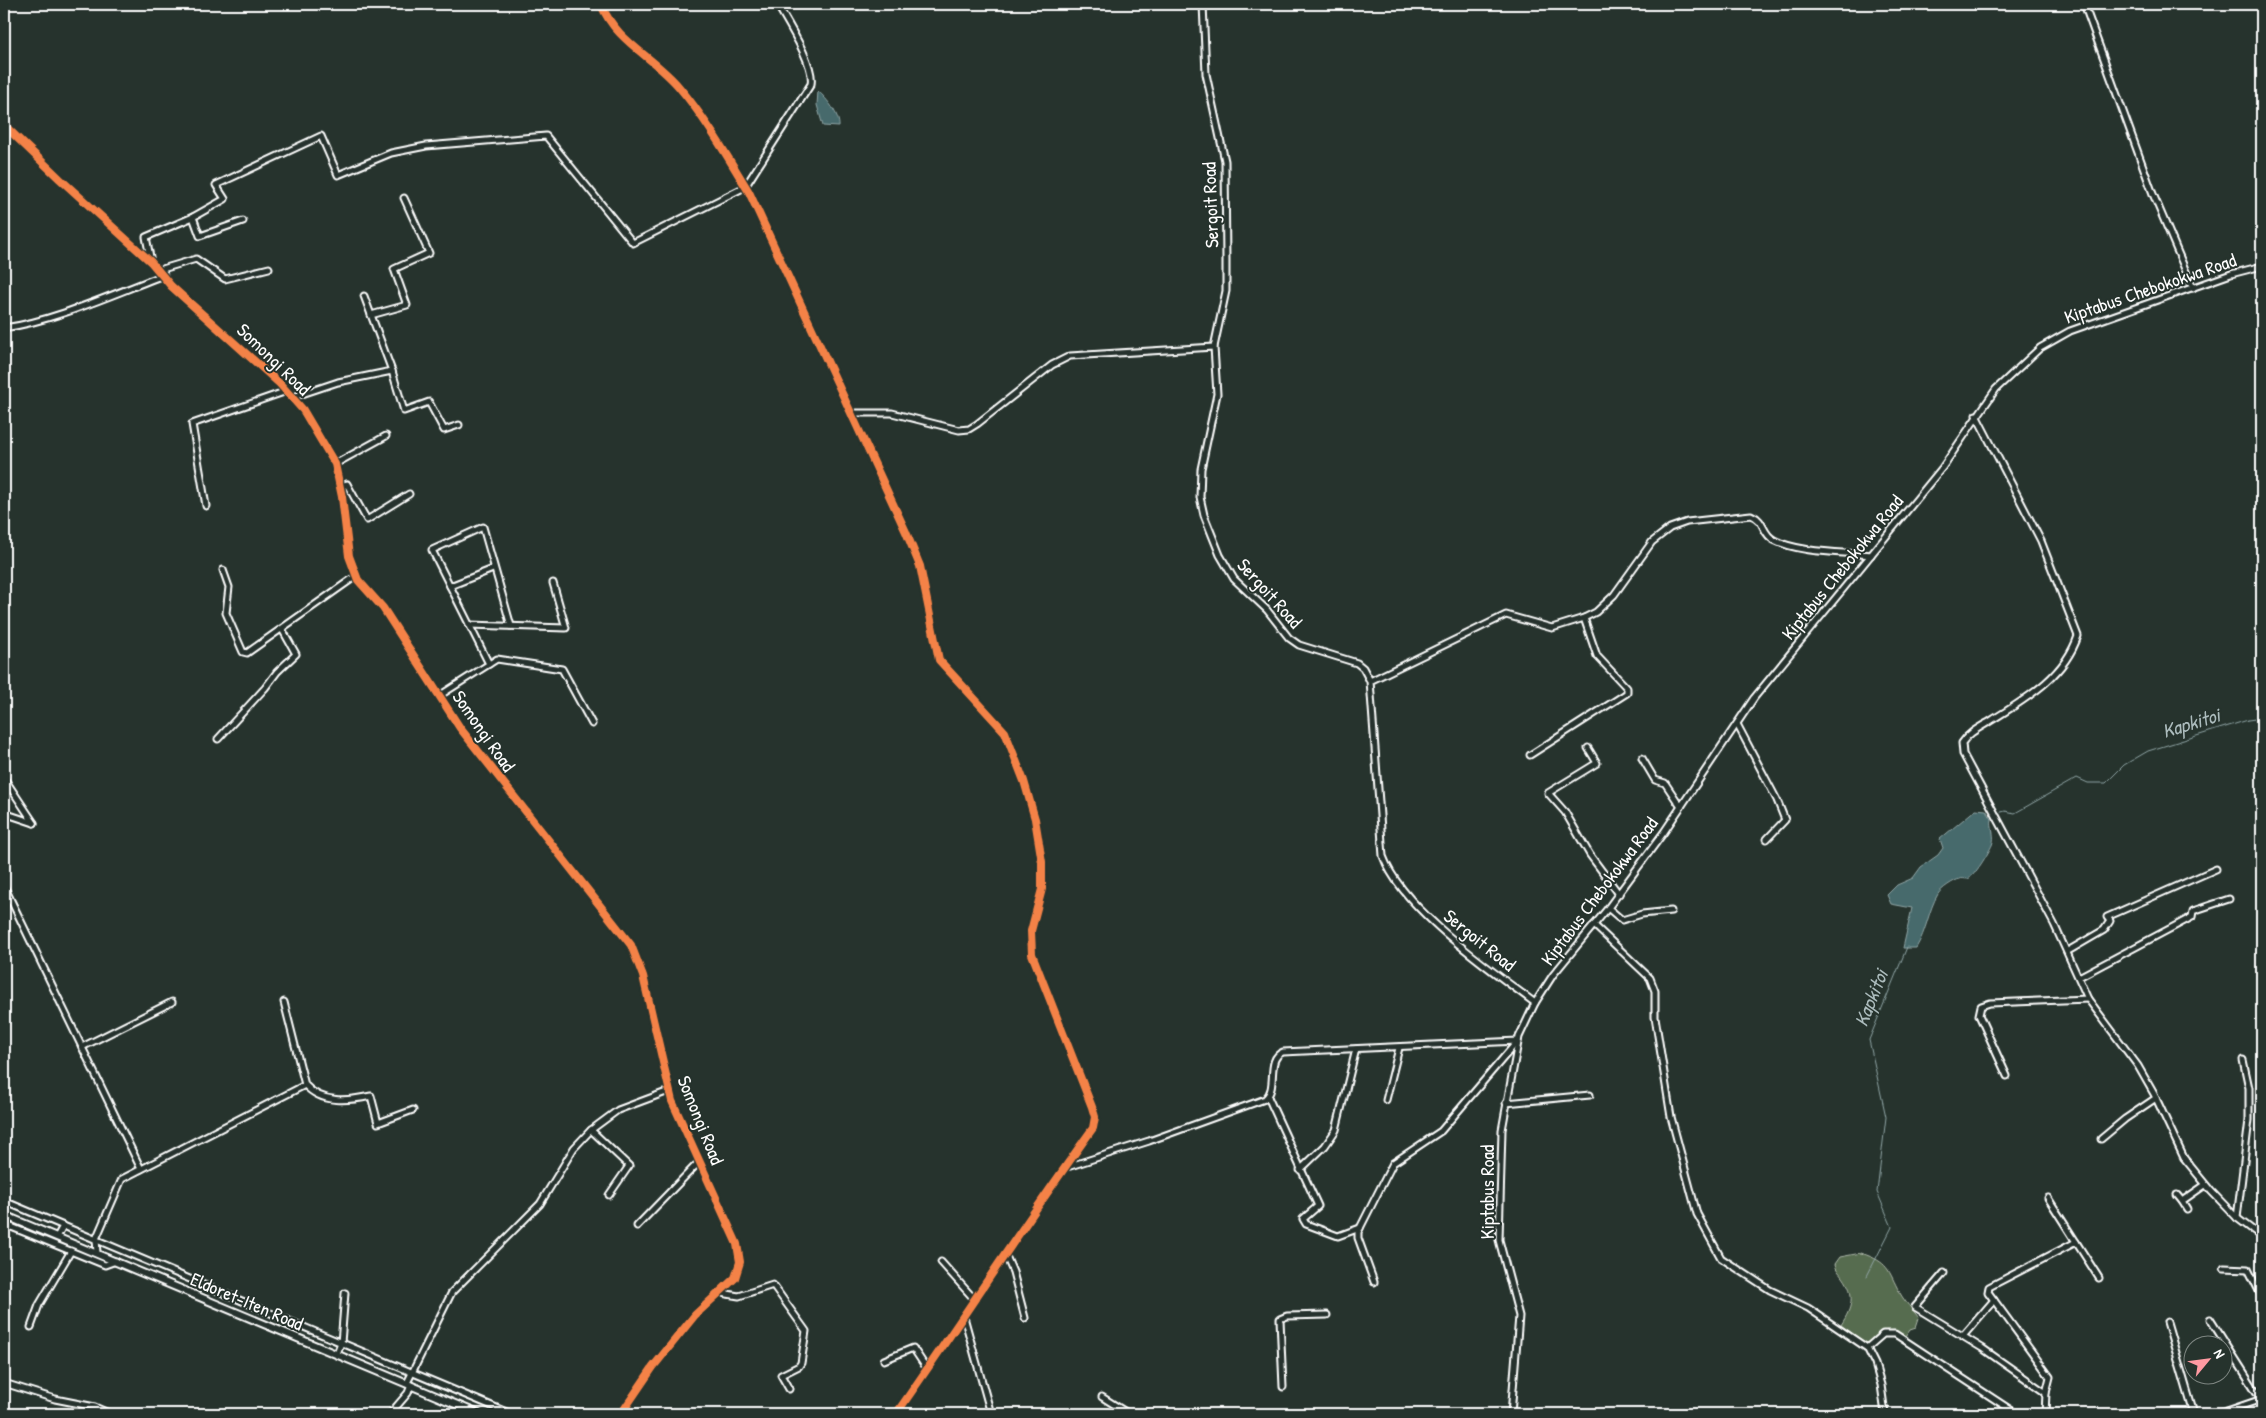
<svg xmlns="http://www.w3.org/2000/svg" width="2266" height="1418" viewBox="0 0 2266 1418" font-family="'Patrick Hand',sans-serif">
	<style>
		.green { fill: #576c50; stroke: #abb6a8 }
		.water { fill: #476b6c; stroke: #91a6a7 }
		.lines { fill: none; stroke-linecap: round; stroke-linejoin: round }
		.stream { stroke: #91a6a7; stroke-width: 1 }
		.minor-casing { stroke: #fff; stroke-width: 9 }
		.major-casing { stroke: #fff; stroke-width: 10 }
		.minor { stroke: #26332d; stroke-width: 5 }
		.major { stroke: #26332d; stroke-width: 6 }
		.cycleway-casing { stroke: #26332d; stroke-width: 11 }
		.cycleway { stroke: #f48246; stroke-width: 8 }
		.labels { text-anchor: middle; stroke-width: 4; stroke-linejoin: round; paint-order: stroke }
		.street-label { font-size: 19px; fill: #fff; stroke: #26332d }
		.water-label { font-size: 20px; font-style: italic; fill: #acbcbd; stroke: #26332d }
	</style>
	<rect width="100%" height="100%" fill="#26332d"/>
	<filter id="ink" filterUnits="userSpaceOnUse"><feTurbulence type="fractalNoise" baseFrequency=".02" numOctaves="2"/><feDisplacementMap in="SourceGraphic" scale="10" xChannelSelector="R" yChannelSelector="G"/><feConvolveMatrix kernelMatrix="1 2 1 2 8 2 1 2 1" color-interpolation-filters="sRGB"/></filter>
	<g filter="url(#ink)">
		<path class="green" d="M1861 1253C1890 1263 1887 1269 1900 1293 1904 1301 1913 1310 1919 1318L1916 1327 1910 1329 1905 1336C1887 1327 1881 1328 1867 1344L1841 1325C1852 1308 1856 1295 1843 1277 1839 1272 1836 1270 1835 1264L1840 1257Z"/>
		<g class="water">
			<path d="M818 91C827 99 840 115 839 127L823 126 817 105Z"/>
			<path d="M1976 809 1986 810 1992 819C1990 828 1996 836 1992 845 1989 852 1974 877 1968 879 1966 879 1961 878 1960 879 1954 880 1941 889 1938 894 1928 911 1927 930 1916 948H1903L1912 908 1891 904 1887 895 1897 885 1913 878 1921 867 1938 855 1943 848 1940 839Z"/>
		</g>
		<g class="lines">
			<g class="stream">
				<path d="M1998 813 2005 811 2015 813 2077 778 2088 783H2106L2124 765 2148 751 2248 720 2262 718"/>
				<path d="M1867 1276 1892 1227 1877 1192 1886 1117 1869 1040 1907 947"/>
			</g>
			<defs>
				<g id="minor">
					<path d="M601 4C615 41 654 57 679 87 706 119 727 156 749 192L906 532 920 566 939 660 1005 732 1024 781 1035 819 1042 862V889L1031 931 1032 954 1092 1107 1095 1117 1093 1128C1025 1222 962 1320 896 1414"/>
					<path d="M1203 4 1206 74 1225 161 1226 261V291L1214 347 1217 394 1201 469 1200 497 1204 515 1220 555 1234 579 1267 610 1289 638 1299 645 1357 663 1363 668 1370 681 1383 856C1402 909 1490 969 1535 1003"/>
					<path d="M2084 4 2153 194 2193 288"/>
					<path d="M4 125 60 179 151 262 171 286 280 384 303 410 335 464 342 497 349 556 358 580 383 608 460 728 631 945 643 976 672 1101 737 1244 740 1262 735 1278 695 1315 653 1367 621 1414"/>
					<path d="M193 217 200 236 243 221"/>
					<path d="M151 262 146 237 193 217 225 199 216 185 321 136 338 175 391 153 426 146 546 136 633 243 745 187 811 84C815 65 787 22 777 4"/>
					<path d="M159 270 196 259 225 279 269 268"/>
					<path d="M364 296 392 371"/>
					<path d="M371 315 407 305 394 269 429 253 404 198"/>
					<path d="M4 328C55 321 115 293 164 275"/>
					<path d="M293 397 338 382 392 371 404 411 429 402 444 430 459 425"/>
					<path d="M851 413H892L959 430 969 429 977 424 1052 365 1070 356 1214 347"/>
					<path d="M1976 415 2041 541 2078 636C2064 677 2027 698 1992 720 1981 727 1969 732 1962 743L1963 754 2054 924 2088 999 2138 1066 2154 1094 2184 1158 2211 1191 2237 1218 2262 1237"/>
					<path d="M335 464 386 436"/>
					<path d="M340 487 347 484 367 520 409 494"/>
					<path d="M206 506 192 424 287 391"/>
					<path d="M223 570 229 587 226 613 243 652 247 653 356 576"/>
					<path d="M450 586 493 569"/>
					<path d="M469 625 566 628 553 583"/>
					<path d="M489 664 432 550 483 527 511 626"/>
					<path d="M1370 681 1506 615 1552 628 1584 618 1596 612 1614 595 1652 542 1670 528 1687 522 1751 515C1766 521 1761 533 1774 540 1799 553 1842 552 1871 555"/>
					<path d="M439 696 497 659 562 669 592 724"/>
					<path d="M1737 724 1777 800 1785 820 1767 839"/>
					<path d="M218 739 265 688 277 672 296 654 282 629"/>
					<path d="M1588 748 1597 763 1548 793 1565 812 1590 855 1619 894"/>
					<path d="M1530 755 1627 693V688L1597 656 1584 618"/>
					<path d="M1642 758 1655 780 1665 783 1681 807"/>
					<path d="M4 778 34 823"/>
					<path d="M4 813 34 823"/>
					<path d="M4 886 141 1169"/>
					<path d="M1608 908 1622 920 1642 914 1671 911"/>
					<path d="M1594 925 1650 978 1655 991V1017L1671 1117 1697 1214 1721 1258 1770 1290 1808 1308 1867 1348 1875 1364 1881 1385 1885 1414"/>
					<path d="M2068 951 2104 930 2110 921 2107 917 2216 869"/>
					<path d="M2079 977 2192 917 2193 911 2229 899"/>
					<path d="M284 1002 305 1085C322 1104 348 1101 371 1096L378 1123 413 1110"/>
					<path d="M82 1047 172 1002"/>
					<path d="M2007 1076 1979 1015 1981 1006 1990 1003 2088 999"/>
					<path d="M1268 1097 1318 1206 1303 1219 1306 1224 1338 1236 1360 1228"/>
					<path d="M1386 1100 1399 1048"/>
					<path d="M1506 1103 1590 1095"/>
					<path d="M591 1130 629 1166 609 1195"/>
					<path d="M2101 1139 2125 1119 2156 1098"/>
					<path d="M1064 1168 1149 1141 1265 1099C1279 1088 1265 1059 1283 1052L1518 1041"/>
					<path d="M1300 1170 1325 1146 1336 1130 1356 1049"/>
					<path d="M2177 1195 2182 1201"/>
					<path d="M4 1201 511 1414"/>
					<path d="M2187 1209 2182 1201 2205 1185"/>
					<path d="M2237 1218 2249 1120V1088L2243 1060"/>
					<path d="M4 1224 105 1265 116 1261"/>
					<path d="M637 1226 699 1162"/>
					<path d="M57 1237 63 1226"/>
					<path d="M2076 1242 2099 1278"/>
					<path d="M97 1253 96 1239 122 1179 305 1085"/>
					<path d="M1006 1256 1013 1272 1025 1318"/>
					<path d="M941 1262 975 1300"/>
					<path d="M2224 1268 2248 1269 2262 1297"/>
					<path d="M1944 1273 1915 1307 1982 1348 2046 1393"/>
					<path d="M1374 1282 1358 1238V1232L1393 1163 1441 1131 1516 1043"/>
					<path d="M721 1293 739 1296 773 1285 806 1331 801 1363 799 1366 781 1375 789 1389"/>
					<path d="M964 1317 991 1414"/>
					<path d="M2210 1319 2261 1399"/>
					<path d="M2167 1322 2194 1414"/>
					<path d="M31 1327 39 1305 71 1251"/>
					<path d="M1963 1336 1994 1300"/>
					<path d="M1867 1348 1883 1334H1895L2017 1414"/>
					<path d="M337 1354 341 1343 345 1293"/>
					<path d="M884 1360 913 1348 927 1369"/>
					<path d="M4 1383 55 1399 95 1407 111 1414"/>
					<path d="M407 1383 452 1292 540 1204 574 1148 591 1130 618 1110 669 1091"/>
					<path d="M1283 1387 1280 1319 1287 1316 1327 1315"/>
					<path d="M1102 1397 1129 1414"/>
					<path d="M390 1414 408 1393 411 1385"/>
					<path d="M1511 1414 1519 1316 1499 1240 1502 1130 1519 1037 1535 1003 1553 975 1608 908 1664 832 1754 698 1942 468 1996 389 2040 348 2070 331 2231 274 2262 266"/>
					<path d="M2045 1414 2046 1393 2050 1377 1988 1292 1989 1287 2076 1242 2048 1198"/>
					<path d="M2218 1414 2262 1399"/>
				</g>
				<path id="major" d="M4 1215 479 1414"/>
			</defs>
			<use href="#minor" class="minor-casing"/>
			<use href="#major" class="major-casing"/>
			<use href="#minor" class="minor"/>
			<use href="#major" class="major"/>
			<defs>
				<g id="cycleway">
					<path d="M601 4C615 41 654 57 679 87 706 119 727 156 749 192L906 532 920 566 939 660 1005 732 1024 781 1035 819 1042 862V889L1031 931 1032 954 1092 1107 1095 1117 1093 1128C1025 1222 962 1320 896 1414"/>
					<path d="M4 125 60 179 151 262 171 286 280 384 303 410 335 464 342 497 349 556 358 580 383 608 460 728 631 945 643 976 672 1101 737 1244 740 1262 735 1278 695 1315 653 1367 621 1414"/>
				</g>
			</defs>
			<use href="#cycleway" class="cycleway-casing"/>
			<use href="#cycleway" class="cycleway"/>
		</g>
	</g>
	<g class="labels">
		<g class="street-label">
			<text transform="translate(1210 205) rotate(-92)" y="7">Sergoit Road</text>
			<text transform="translate(2150 288) rotate(-19)" y="7">Kiptabus Chebokokwa Road</text>
			<text transform="translate(274 359) rotate(44)" y="7">Somongi Road</text>
			<text transform="translate(1842 567) rotate(-51)" y="7">Kiptabus Chebokokwa Road</text>
			<text transform="translate(1270 593) rotate(48)" y="7">Sergoit Road</text>
			<text transform="translate(484 731) rotate(55)" y="7">Somongi Road</text>
			<text transform="translate(1599 891) rotate(-53)" y="7">Kiptabus Chebokokwa Road</text>
			<text transform="translate(1480 940) rotate(39)" y="7">Sergoit Road</text>
			<text transform="translate(701 1120) rotate(68)" y="7">Somongi Road</text>
			<text transform="translate(1487 1192) rotate(-90)" y="7">Kiptabus Road</text>
			<text transform="translate(247 1301) rotate(23)" y="7">Eldoret-Iten Road</text>
		</g>
		<g class="water-label">
			<text transform="translate(2191 723) rotate(-17)" y="7">Kapkitoi</text>
			<text transform="translate(1871 998) rotate(-68)" y="7">Kapkitoi</text>
		</g>
	</g>
	<rect width="2266" height="1418" fill="none" stroke="#26332d" stroke-width="20"/>
	<rect x="10" y="10" width="2246" height="1398" fill="none" stroke="#fff" stroke-width="2" filter="url(#ink)"/>
	<g transform="translate(2208 1360) rotate(61)"><circle r="24" fill="#26332d" stroke="#7d8581"/>
	<path d="M0-4L9 19L0 12L-9 19Z" fill="#ff9aa2"/>
	<text y="-8" font-size="14" font-weight="bold" text-anchor="middle" fill="#ffffff">N</text>
	</g>
</svg>
